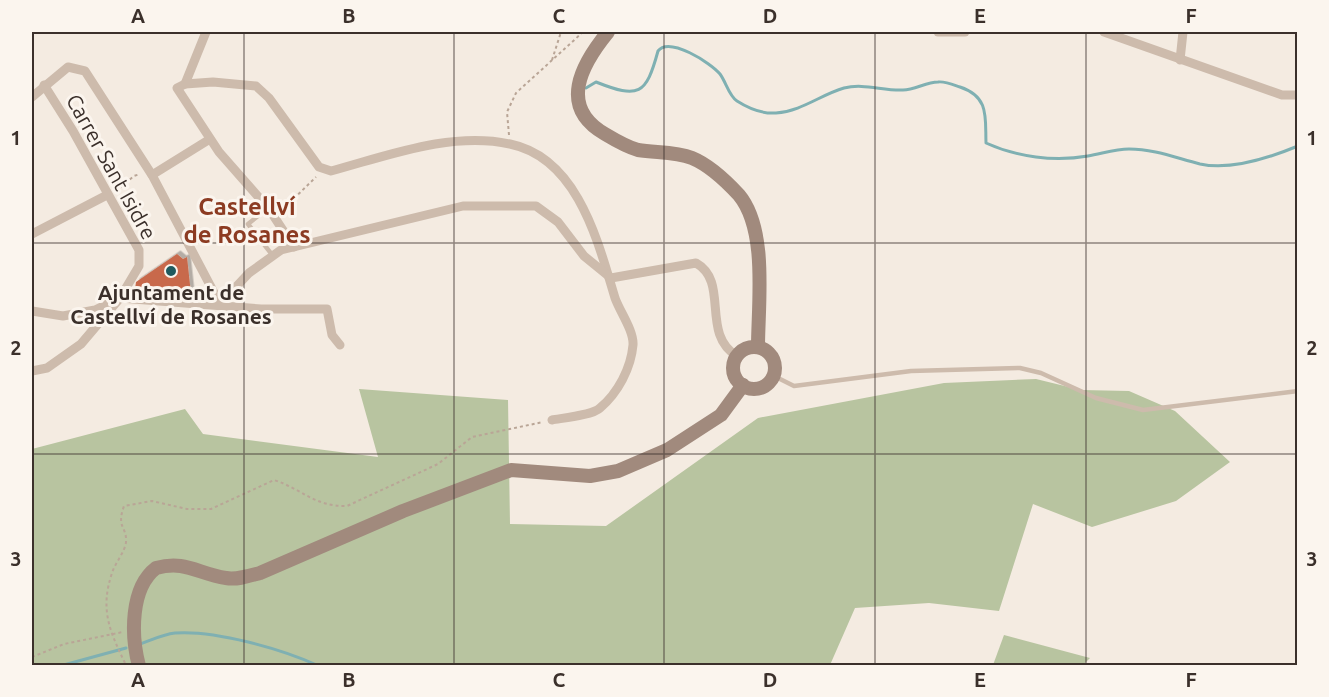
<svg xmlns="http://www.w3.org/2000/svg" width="1329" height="697" viewBox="0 0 1329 697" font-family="Ubuntu,sans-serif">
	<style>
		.green { fill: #b8c4a0 }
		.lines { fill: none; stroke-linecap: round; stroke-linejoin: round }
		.stream { stroke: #7fb0b2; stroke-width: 3 }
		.building { fill: #c8694b; filter: url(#shadow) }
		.path { stroke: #b9a596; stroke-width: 2; stroke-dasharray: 3 3; stroke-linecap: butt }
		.lane { stroke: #cdbbac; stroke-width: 4.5 }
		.street { stroke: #cdbbac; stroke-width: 9 }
		.secondary { stroke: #a18a7d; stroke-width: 14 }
		.grid { fill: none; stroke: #3b302b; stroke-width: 1.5; stroke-opacity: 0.55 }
		.poi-dot { fill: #1f5a5e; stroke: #fbf5ee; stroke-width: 2 }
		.labels { text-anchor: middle; stroke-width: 6; stroke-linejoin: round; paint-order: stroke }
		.street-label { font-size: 21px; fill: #3b302b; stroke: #fbf5ee }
		.poi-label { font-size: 21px; font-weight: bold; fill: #3b302b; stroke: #fbf5ee }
		.quarter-label { font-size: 24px; font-weight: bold; fill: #8c3b22; stroke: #fbf5ee }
		.neatline { fill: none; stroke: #3b302b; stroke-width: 2 }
		.grid-label { font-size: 20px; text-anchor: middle; font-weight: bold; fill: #3b302b }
	</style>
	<defs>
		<filter id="shadow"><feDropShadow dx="3.5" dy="-3.5" stdDeviation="0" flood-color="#0004"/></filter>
	</defs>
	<rect width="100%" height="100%" fill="#f4ebe1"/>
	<g class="green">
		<path d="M1036 379 1081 390 1129 391 1175 411 1230 462 1176 501 1092 527 1033 504 999 611 929 603 855 608 830 665 32 666V449L185 409 203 434 378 457 359 389 508 400 510 524 606 526 758 418 944 383Z"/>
		<path d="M1004 635 1090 658 1083 665H993Z"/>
	</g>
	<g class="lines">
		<g class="stream">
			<path d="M586 88 596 82C639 99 646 95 658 51 669 36 711 63 720 74 726 82 729 96 737 101 748 108 762 114 776 113 802 111 820 95 844 88 864 83 883 91 903 90 915 90 926 82 938 82 945 81 954 85 960 87 990 97 985 118 986 143 1017 157 1054 162 1088 156 1101 154 1115 149 1129 149 1154 149 1176 158 1200 164 1231 171 1269 158 1298 146"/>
			<path d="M140 644C151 640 164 634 175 633 215 630 282 649 319 666"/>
			<path d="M60 666 126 648"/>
		</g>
	</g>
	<path class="building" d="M177 254 183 259 187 257 191 294 135 289 136 282Z"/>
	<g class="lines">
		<g class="path">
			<path d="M552 60 561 32"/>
			<path d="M509 135 507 112 516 93 583 32"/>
			<path d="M116 191 134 176 140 174"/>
			<path d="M281 211 316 177"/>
			<path d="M32 657 64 644 123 632"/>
			<path d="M125 663C109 630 100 609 112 573 115 563 125 552 126 542 127 526 116 528 124 506L152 501 187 509H211L274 480C302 489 315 507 347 506L438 464 472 437 543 422"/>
		</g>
		<g class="lane">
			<path d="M268 208 248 224 273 256"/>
			<path d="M774 376 794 386 911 371 1020 368 1041 373 1096 398 1143 410 1298 391"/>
		</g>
		<g class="street">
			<path d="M938 32H965"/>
			<path d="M1104 32 1282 95H1298"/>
			<path d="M1180 60 1183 32"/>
			<path d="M185 84 206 32"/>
			<path d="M32 97 68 67 85 71 152 175 220 304"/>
			<path d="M152 175 210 139"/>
			<path d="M32 234 107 195"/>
			<path d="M294 247 269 209 219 152 177 88 185 84 213 82 256 86 269 98 319 167 331 171C387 156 451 131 510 144 578 158 598 242 615 298 620 312 634 331 633 345 631 368 618 393 600 408 593 415 563 418 552 420"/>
			<path d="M220 304 249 273 281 250 463 206H536L558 222 584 256 611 278 696 263C730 282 700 334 737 356"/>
			<path d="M32 311 63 316 95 310 120 298 261 309H327L332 335 340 345"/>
			<path d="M32 371 47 368 81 344 120 298 139 266V250L73 131 44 85"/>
		</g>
		<g class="secondary">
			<path d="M608 32C581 65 558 107 605 134 615 140 627 147 638 150 656 153 675 151 692 158 709 165 727 182 739 195 768 230 758 304 758 347"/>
			<circle cx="754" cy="368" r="21"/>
			<path d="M139 666C131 636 130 588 156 568 186 560 198 574 226 578 237 580 249 576 260 573L403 511 511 470 590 476 618 471 667 450 721 415 743 385"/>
		</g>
	</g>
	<path class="grid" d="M244 32V666M454 32V666M664 32V666M875 32V666M1086 32V666M32 243H1298M32 454H1298"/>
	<circle class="poi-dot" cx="171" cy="271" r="6"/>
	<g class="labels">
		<g class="street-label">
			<text transform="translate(111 167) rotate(61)" y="7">Carrer Sant Isidre</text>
		</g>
		<g class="poi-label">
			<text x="171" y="300">Ajuntament de<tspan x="171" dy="24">Castellví de Rosanes</tspan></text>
		</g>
		<g class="quarter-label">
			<text x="247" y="215">Castellví<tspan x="247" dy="28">de Rosanes</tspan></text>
		</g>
	</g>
	<rect width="1329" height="697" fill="none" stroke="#fbf5ee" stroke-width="66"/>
	<rect x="33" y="33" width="1263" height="631" class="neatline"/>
	<g class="grid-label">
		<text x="138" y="23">A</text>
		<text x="349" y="23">B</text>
		<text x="559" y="23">C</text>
		<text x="770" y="23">D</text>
		<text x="980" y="23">E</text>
		<text x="1191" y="23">F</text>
		<text x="16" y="145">1</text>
		<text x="1312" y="145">1</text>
		<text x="16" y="355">2</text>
		<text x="1312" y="355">2</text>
		<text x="16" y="566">3</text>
		<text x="1312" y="566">3</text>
		<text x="138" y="687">A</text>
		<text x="349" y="687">B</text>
		<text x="559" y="687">C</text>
		<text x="770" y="687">D</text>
		<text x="980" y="687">E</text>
		<text x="1191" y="687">F</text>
	</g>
</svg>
